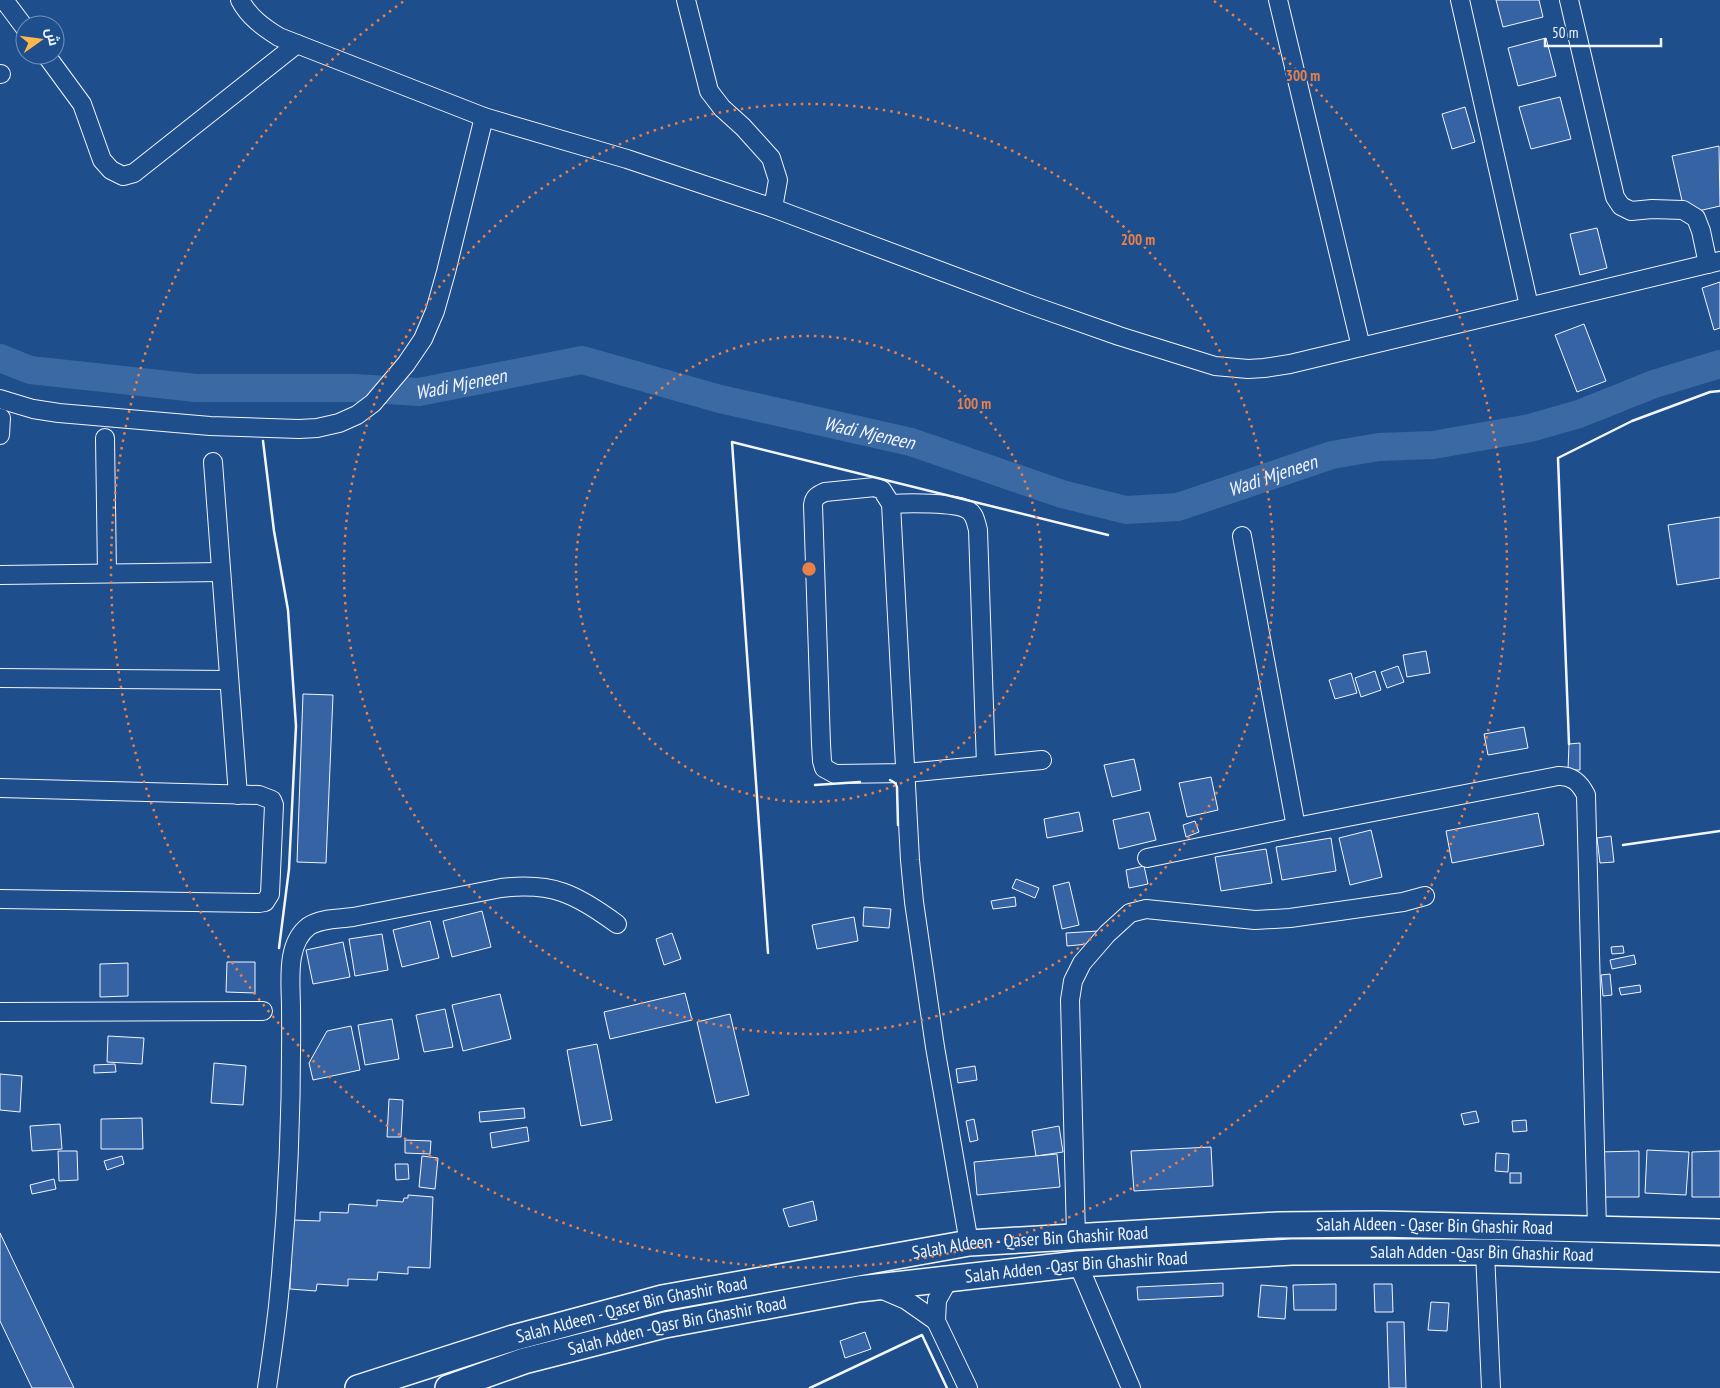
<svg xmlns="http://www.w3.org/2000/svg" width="1720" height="1388" viewBox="0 0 1720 1388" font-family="'PT Sans Narrow',Cairo,sans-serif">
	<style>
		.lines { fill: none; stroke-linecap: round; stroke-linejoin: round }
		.river { stroke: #3b69a3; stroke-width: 28 }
		.building { fill: #3563a3; stroke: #f2f6ff }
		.minor-casing { stroke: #f2f6ff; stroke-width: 20 }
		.highway-casing { stroke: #f2f6ff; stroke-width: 28 }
		.minor { stroke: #1f4e8c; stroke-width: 18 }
		.highway { stroke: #1f4e8c; stroke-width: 25 }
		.wall { stroke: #f2f6ff; stroke-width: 2.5 }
		.ring { fill: none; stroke: #ea8049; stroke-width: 2.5; stroke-dasharray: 2.5 5 }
		.labels { text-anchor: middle; stroke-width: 4; stroke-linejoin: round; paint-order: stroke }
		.street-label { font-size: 18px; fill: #f2f6ff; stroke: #1f4e8c }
		.water-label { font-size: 19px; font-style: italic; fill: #f2f6ff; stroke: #1f4e8c }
		.centre { fill: #ea8049; stroke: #1f4e8c; stroke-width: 2.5 }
		.ring-label { font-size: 15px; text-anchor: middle; font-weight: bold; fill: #ea8049; stroke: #1f4e8c; stroke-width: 4; stroke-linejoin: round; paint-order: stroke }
	</style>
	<rect width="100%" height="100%" fill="#1f4e8c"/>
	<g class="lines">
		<path class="river" id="s1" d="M0 358 30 370 196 388H355L419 392 582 360 720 399 911 442 1062 494 1126 510 1178 507 1332 455 1379 447 1433 445 1530 428 1579 414 1654 384 1720 364"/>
	</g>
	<g class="building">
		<path d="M1496 0H1539L1543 17 1503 27Z"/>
		<path d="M1546 38 1556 76 1518 86 1508 48Z"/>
		<path d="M1560 97 1571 139 1531 149 1519 107Z"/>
		<path d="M1465 107 1475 142 1452 149 1442 114Z"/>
		<path d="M1719 146 1720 206 1685 214 1672 156Z"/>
		<path d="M1597 228 1607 268 1580 275 1570 234Z"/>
		<path d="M1720 282V328L1714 330 1702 288Z"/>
		<path d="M1584 324 1606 381 1577 392 1555 335Z"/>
		<path d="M1720 517V578L1677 585 1668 525Z"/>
		<path d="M1426 651 1430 673 1407 677 1403 655Z"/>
		<path d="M1398 666 1404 682 1387 688 1381 672Z"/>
		<path d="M1375 671 1381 690 1361 697 1355 678Z"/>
		<path d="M1351 673 1357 693 1335 699 1329 680Z"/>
		<path d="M303 694 333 695 326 863 297 862Z"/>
		<path d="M1524 727 1528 748 1488 755 1484 734Z"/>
		<path d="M1580 743V770H1568L1569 744Z"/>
		<path d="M1134 759 1141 790 1112 797 1104 765Z"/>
		<path d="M1211 777 1218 810 1187 817 1179 783Z"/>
		<path d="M1079 812 1083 831 1047 838 1044 819Z"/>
		<path d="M1149 812 1156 840 1119 849 1113 820Z"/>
		<path d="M1538 813 1544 845 1452 863 1446 831Z"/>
		<path d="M1195 821 1199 832 1186 837 1183 825Z"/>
		<path d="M1371 830 1382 877 1350 885 1339 838Z"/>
		<path d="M1611 836 1614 862 1600 863 1597 838Z"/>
		<path d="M1331 838 1336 871 1282 880 1276 847Z"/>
		<path d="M1266 849 1272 883 1221 891 1215 857Z"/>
		<path d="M1144 866 1148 884 1129 888 1126 870Z"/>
		<path d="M1016 879 1039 888 1035 898 1012 888Z"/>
		<path d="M1069 882 1079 925 1062 929 1053 886Z"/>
		<path d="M1015 897 1016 906 993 909 991 901Z"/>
		<path d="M864 907 891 909 889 928 863 926Z"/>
		<path d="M482 911 491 947 452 957 443 921Z"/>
		<path d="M854 917 858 941 817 949 812 925Z"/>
		<path d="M430 921 439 958 402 967 393 930Z"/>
		<path d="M1098 931 1099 943 1067 946 1066 933Z"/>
		<path d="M672 933 681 959 664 965 656 939Z"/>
		<path d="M382 934 388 970 355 976 349 939Z"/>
		<path d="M343 942 350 977 313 984 306 950Z"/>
		<path d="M1623 946 1624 953 1612 954 1611 947Z"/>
		<path d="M1634 955 1636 964 1612 969 1610 960Z"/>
		<path d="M227 962H255V993L226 992Z"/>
		<path d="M128 963V996L100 997V964Z"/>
		<path d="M1610 974 1612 995 1603 996 1601 975Z"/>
		<path d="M1640 985 1641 992 1621 995 1619 988Z"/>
		<path d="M685 993 692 1020 610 1039 604 1012Z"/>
		<path d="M500 994 511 1039 463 1051 452 1005Z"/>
		<path d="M445 1009 453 1047 424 1052 416 1015Z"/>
		<path d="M730 1014 749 1095 716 1103 697 1022Z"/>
		<path d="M392 1019 399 1059 365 1065 358 1025Z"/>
		<path d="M351 1026 360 1070 313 1080 309 1063 327 1031Z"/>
		<path d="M108 1036 144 1038 142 1064 107 1062Z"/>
		<path d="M597 1044 612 1120 581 1126 567 1050Z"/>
		<path d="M214 1063 246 1066 243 1105 211 1103Z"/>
		<path d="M115 1064 116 1072 94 1073V1065Z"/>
		<path d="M975 1066 977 1080 958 1083 956 1069Z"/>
		<path d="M0 1074 22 1076 20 1112 0 1110Z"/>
		<path d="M389 1099 403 1100 401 1137H387Z"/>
		<path d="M524 1108 525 1118 480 1122 479 1112Z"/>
		<path d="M1476 1111 1479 1122 1464 1125 1461 1114Z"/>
		<path d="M142 1118 143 1149H101V1119Z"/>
		<path d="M974 1119 978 1140 970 1142 966 1121Z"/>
		<path d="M1526 1120 1527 1131 1513 1132 1512 1121Z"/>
		<path d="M60 1124 62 1149 32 1151 30 1126Z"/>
		<path d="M1059 1126 1063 1152 1036 1156 1032 1131Z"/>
		<path d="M527 1127 529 1141 492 1148 490 1133Z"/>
		<path d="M405 1140 431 1141 430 1154 405 1153Z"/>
		<path d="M1211 1147 1213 1186 1134 1191 1131 1151Z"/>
		<path d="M1647 1150 1689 1152 1686 1195 1645 1193Z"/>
		<path d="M58 1151H77L78 1180 59 1181Z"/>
		<path d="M1639 1151V1197H1599V1152Z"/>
		<path d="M1720 1151V1197H1692V1152Z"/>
		<path d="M1496 1153 1509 1154 1508 1172 1495 1171Z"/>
		<path d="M1057 1154 1060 1187 977 1195 974 1162Z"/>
		<path d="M122 1156 124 1164 107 1170 104 1161Z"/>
		<path d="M422 1156 438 1158 435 1189 419 1187Z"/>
		<path d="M395 1164H408L409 1179 396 1180Z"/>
		<rect x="1510" y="1173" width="11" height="10"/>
		<path d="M54 1179 56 1189 32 1194 30 1185Z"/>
		<path d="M408 1195 433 1197 430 1268 408 1267V1274L378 1272 377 1280 348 1279V1286L317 1284 316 1291 290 1289 293 1220 320 1221V1212L348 1213 349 1204 377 1206V1200L403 1202 404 1198H408Z"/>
		<path d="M813 1201 817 1220 789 1227 783 1209Z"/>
		<path d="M0 1233 74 1388H32L0 1321Z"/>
		<path d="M1223 1283V1296L1138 1300 1137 1287Z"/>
		<path d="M1336 1284V1310H1294L1293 1285Z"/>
		<path d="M1374 1284H1392L1393 1312H1375Z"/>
		<path d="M1261 1285 1287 1287 1285 1319 1258 1317Z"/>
		<path d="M1431 1302 1449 1303 1447 1331 1428 1330Z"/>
		<path d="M1387 1322H1404L1406 1388H1389Z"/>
		<path d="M865 1332 871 1349 845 1358 840 1341Z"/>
	</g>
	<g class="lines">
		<defs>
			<g id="minor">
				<path d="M4 0 25 28"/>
				<path d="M240 0C249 17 263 27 279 37L484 117 627 159 773 208 1031 305 1119 336 1215 366 1248 369 1264 368 1290 364 1720 261"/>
				<path d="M686 0 709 91 722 108 743 127 771 158 778 180 773 208"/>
				<path d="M1278 0 1361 347"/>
				<path d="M1460 0 1529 306"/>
				<path d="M1569 0 1615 197 1621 206 1631 211 1652 209 1683 210 1696 218 1701 231 1708 264"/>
				<path d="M46 55 82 104 102 160 111 170 123 176 134 173 297 44"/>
				<path d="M0 74H1"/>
				<path d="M0 399 33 409 59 413 210 426 299 429 317 428 339 423 357 415 373 403 406 364 423 339 435 311 446 272 484 117"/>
				<path d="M0 435 1 418"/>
				<path d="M105 438 107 573"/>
				<path d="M213 462 238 795"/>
				<path d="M891 504C906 503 957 502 968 510 975 514 976 523 978 530L986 765"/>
				<path d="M1242 536 1296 827"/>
				<path d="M0 575 221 572"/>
				<path d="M0 678 229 680"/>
				<path d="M0 788 259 795 272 800 274 805 270 894 265 902 259 903 0 899"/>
				<path d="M1147 858 1296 827 1558 776C1572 775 1580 783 1586 795L1597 1229"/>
				<path d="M0 1012 263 1011"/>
				<path d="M1076 1236 1070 1000 1073 981 1082 963 1107 934 1130 913 1146 909 1255 920 1290 918 1403 902 1425 896"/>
				<path d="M969 1243 935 1047 914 902 910 860 891 504 882 490 875 487 825 492C818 495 814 497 813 505L821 744 822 761 824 768 835 774 906 773 1042 760"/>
				<path d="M1485 1252 1491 1388"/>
				<path d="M1078 1264 1131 1388"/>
				<path d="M950 1277 937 1300 936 1321 968 1388"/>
				<path d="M878 1288 906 1300 936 1321"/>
				<path d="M267 1388C271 1361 275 1333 278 1306 288 1207 292 1107 291 1008 291 982 285 944 309 926 321 918 339 919 353 917 402 907 452 898 501 888 553 882 576 894 617 924"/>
			</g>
			<g id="highway">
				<path id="s2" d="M358 1388 513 1338 662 1298 969 1243 1278 1225 1378 1224 1720 1232"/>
				<path id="s3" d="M448 1388 524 1361 665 1325 859 1289 1078 1264 1292 1252H1485L1720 1259"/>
			</g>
		</defs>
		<use href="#minor" class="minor-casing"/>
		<use href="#highway" class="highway-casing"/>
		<use href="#minor" class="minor"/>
		<use href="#highway" class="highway"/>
		<g class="wall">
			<path d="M263 441 274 531 288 610 296 726 289 869 279 948"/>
			<path d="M1569 744 1558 458 1632 421 1710 392 1720 391"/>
			<path d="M890 780 895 783 897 787 898 825"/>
			<path d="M815 785 860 782"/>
			<path d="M1623 845 1720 831"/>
			<path d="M768 953 732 442 1108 535"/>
			<path d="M810 1388 922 1335 947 1388"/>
		</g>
	</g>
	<g class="ring">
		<circle cx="809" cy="569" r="233"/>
		<circle cx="809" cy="569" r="465"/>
		<path d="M1214 1A698 698 0 1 1 404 1"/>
	</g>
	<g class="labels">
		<g class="street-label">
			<text dy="6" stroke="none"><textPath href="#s2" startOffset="1095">Salah Aldeen - Qaser Bin Ghashir Road</textPath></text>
			<text dy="6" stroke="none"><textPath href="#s2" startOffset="690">Salah Aldeen - Qaser Bin Ghashir Road</textPath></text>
			<text dy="6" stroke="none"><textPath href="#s3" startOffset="1048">Salah Adden -Qasr Bin Ghashir Road</textPath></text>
			<text dy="6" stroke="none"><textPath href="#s3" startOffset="642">Salah Adden -Qasr Bin Ghashir Road</textPath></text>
			<text dy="6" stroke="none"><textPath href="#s2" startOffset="285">Salah Aldeen - Qaser Bin Ghashir Road</textPath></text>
			<text dy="6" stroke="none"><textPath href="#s3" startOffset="238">Salah Adden -Qasr Bin Ghashir Road</textPath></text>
		</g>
		<g class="water-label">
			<text dy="7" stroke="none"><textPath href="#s1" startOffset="465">Wadi Mjeneen</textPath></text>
			<text dy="7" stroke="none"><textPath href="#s1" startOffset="885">Wadi Mjeneen</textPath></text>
			<text dy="7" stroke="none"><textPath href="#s1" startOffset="1305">Wadi Mjeneen</textPath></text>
		</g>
	</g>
	<circle cx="809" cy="569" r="8" class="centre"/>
	<g class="ring-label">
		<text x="1303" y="81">300 m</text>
		<text x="1138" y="245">200 m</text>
		<text x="974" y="409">100 m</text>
	</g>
	<g transform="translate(40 40) rotate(76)"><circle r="24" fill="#1f4e8c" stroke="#7391ba"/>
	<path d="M0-4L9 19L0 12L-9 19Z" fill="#ffb74d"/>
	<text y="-8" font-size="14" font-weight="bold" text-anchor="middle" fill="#f2f6ff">ش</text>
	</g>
	<path d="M1545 38v8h116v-8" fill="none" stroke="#f2f6ff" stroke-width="2.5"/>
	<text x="1552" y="38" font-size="15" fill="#f2f6ff" stroke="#1f4e8c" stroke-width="4" paint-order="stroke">50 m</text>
</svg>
